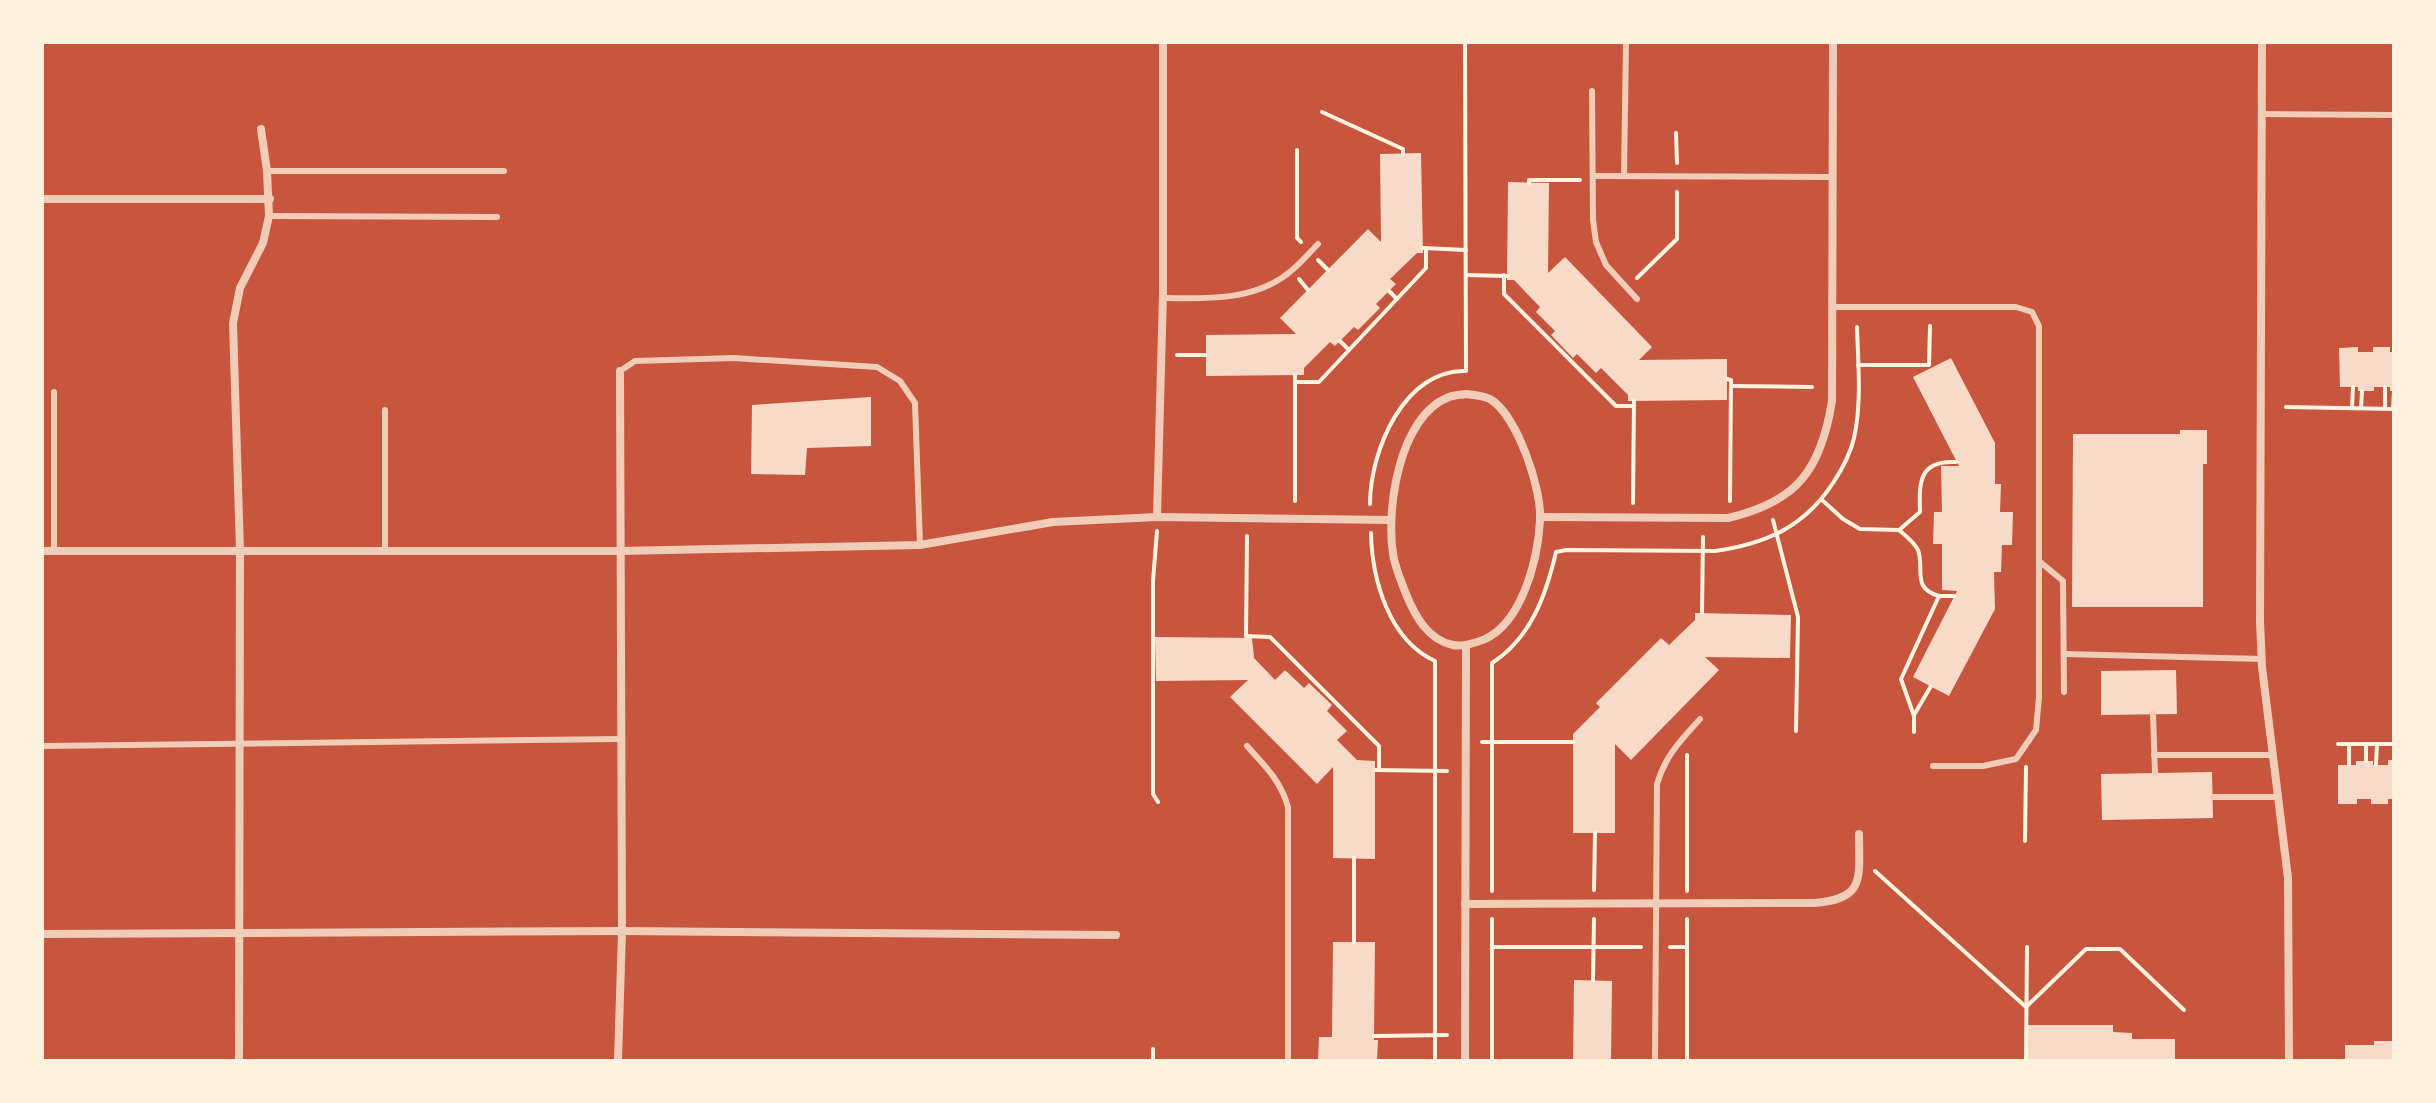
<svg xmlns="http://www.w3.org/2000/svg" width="2436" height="1103" viewBox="0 0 2436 1103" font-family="'Fira Sans',sans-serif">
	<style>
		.building { fill: #f7dbc8 }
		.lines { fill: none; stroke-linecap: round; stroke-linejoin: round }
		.path { stroke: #fff3e0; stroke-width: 4 }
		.service { stroke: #f1ccb7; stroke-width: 6 }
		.minor { stroke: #f1ccb7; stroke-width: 8 }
	</style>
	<rect width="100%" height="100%" fill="#c8553d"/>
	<g class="building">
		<path d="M1421 153 1423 253H1417L1390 279 1396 284 1376 304 1380 308 1358 330 1354 327 1335 346 1330 342 1304 368V375L1206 376V335L1296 334 1280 318 1368 229 1381 242 1380 154Z"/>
		<path d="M1508 182 1549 183 1548 273 1565 257 1652 347 1639 360 1727 359V400L1628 401V395L1601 368 1596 373 1577 354 1573 358 1551 335 1555 331 1536 312 1540 307 1514 280H1507Z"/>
		<path d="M2358 347V352H2373V347H2390V352H2394V391H2390V387H2374V391H2358V387H2340L2339 348Z"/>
		<path d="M1951 358 1995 443V484H2001L2000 512H2013L2012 545H2002L2001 572H1994L1995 609 1949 696 1913 677 1957 591 1942 590V544H1933L1934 512H1942L1941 466H1959L1913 377Z"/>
		<path d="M871 397V446L807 448 805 475 751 474 752 405Z"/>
		<path d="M2180 430H2207V464H2203V607H2072L2073 434H2180Z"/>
		<path d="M1695 613 1791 615 1790 658 1705 657 1719 670 1631 760 1615 744V833H1573V734L1600 707 1596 703 1661 638 1669 645 1695 620Z"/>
		<path d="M1155 637 1252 638 1254 658 1275 680 1285 670 1304 688 1309 683 1332 705 1327 711 1347 731 1337 740 1357 760 1375 761V859L1333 858V767L1317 784 1230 697 1248 680 1156 681Z"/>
		<path d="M2176 670 2177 714 2101 715V671Z"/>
		<path d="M2388 760H2394V799H2388V804H2371V799H2357V804H2338V765H2356V761H2373V765H2388Z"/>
		<path d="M2212 772 2213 818 2102 820 2101 774Z"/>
		<path d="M1333 942H1375L1374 1040H1378L1377 1061H1318L1319 1037H1332Z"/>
		<path d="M1574 980 1612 981 1611 1061H1573Z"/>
		<path d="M2028 1025H2113V1032L2132 1033V1039H2175V1061H2027Z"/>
		<path d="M2374 1041H2394V1061H2345V1045H2374Z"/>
	</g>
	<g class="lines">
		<g class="path">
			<path d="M1399 42H1570"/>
			<path d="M1322 112 1403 149V153"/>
			<path d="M1676 133 1677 163"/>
			<path d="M1297 150V238L1301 242"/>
			<path d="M1529 183V180H1580"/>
			<path d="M1423 248 1466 250"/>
			<path d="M1318 260 1328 270"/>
			<path d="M1466 275 1507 276"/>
			<path d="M1504 275V294L1616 406H1634"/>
			<path d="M1637 278 1677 239V192"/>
			<path d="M1299 279 1308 290"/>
			<path d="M1389 291 1397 299"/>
			<path d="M1340 341 1349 350"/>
			<path d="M1177 355H1206"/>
			<path d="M1858 365H1929L1930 326"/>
			<path d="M1295 375V501"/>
			<path d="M1727 379 1731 380 1730 501"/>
			<path d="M1295 382H1319L1426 268V248"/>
			<path d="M1731 386 1812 387"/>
			<path d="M2286 407 2394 409"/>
			<path d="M2352 408 2353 387"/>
			<path d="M2361 408 2362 391"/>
			<path d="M2385 408V387"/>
			<path d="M2393 408 2394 391"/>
			<path d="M1822 500 1843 519 1860 529 1899 530C1905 535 1915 543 1918 550 1925 569 1911 588 1939 596L1901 679 1914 716V732"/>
			<path d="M1633 503 1634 401"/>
			<path d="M1370 504C1370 451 1404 369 1466 371L1465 42"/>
			<path d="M1773 520 1798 617 1796 731"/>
			<path d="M1899 530 1920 512C1919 482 1919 460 1956 462"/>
			<path d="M1157 531 1153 581V794L1158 802"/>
			<path d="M1371 533C1372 580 1389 640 1435 661V1061"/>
			<path d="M1939 596H1954"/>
			<path d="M1702 613 1703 537"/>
			<path d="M1246 636 1270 637 1379 746V770"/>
			<path d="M1246 636 1247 536"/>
			<path d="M1914 715 1931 686"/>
			<path d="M1482 742H1573"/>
			<path d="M2338 744H2394"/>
			<path d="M2349 744V765"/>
			<path d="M2366 744V761"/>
			<path d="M2376 765 2377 744"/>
			<path d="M1375 770 1447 771"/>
			<path d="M2025 841 2026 767"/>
			<path d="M1875 871 2026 1007 2086 949H2120L2184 1010"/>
			<path d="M1594 890 1595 833"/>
			<path d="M1492 891V663C1531 638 1546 595 1556 552L1566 550 1715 551C1766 544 1804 527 1833 483 1843 468 1850 455 1854 438 1862 402 1858 363 1857 327"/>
			<path d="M1687 891V755"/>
			<path d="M1354 942V858"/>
			<path d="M1492 947H1641"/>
			<path d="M1670 947H1687"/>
			<path d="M1593 980 1594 919"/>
			<path d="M1374 1036 1447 1035"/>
			<path d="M1153 1061V1049"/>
			<path d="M1492 1061V919"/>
			<path d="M1687 1061V919"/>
			<path d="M2026 1061 2027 947"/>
		</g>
		<g class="service">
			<path d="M1592 91 1593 220 1596 242 1606 265 1637 299"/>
			<path d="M2262 114 2394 115"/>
			<path d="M267 171H504"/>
			<path d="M1593 176 1832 177"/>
			<path d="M1624 176 1626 42"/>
			<path d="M269 216 497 217"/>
			<path d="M1163 298C1206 299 1256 301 1291 271 1301 263 1309 253 1318 244"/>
			<path d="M1832 307H2016L2032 312 2039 326V697L2036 730 2016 759 1983 766H1933"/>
			<path d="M620 371 635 361 734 358 877 367 900 381 915 403 920 545"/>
			<path d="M385 410V550"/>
			<path d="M54 551V392"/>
			<path d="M2039 561 2063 581 2064 692"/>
			<path d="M2064 654 2262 659"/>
			<path d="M2153 714 2155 773"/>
			<path d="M42 746 621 739"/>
			<path d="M1247 746C1265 766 1281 781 1288 807V1061"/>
			<path d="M2154 755H2272"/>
			<path d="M2213 797H2278"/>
			<path d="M1655 1061 1657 784C1665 756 1681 740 1700 719"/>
		</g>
		<g class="minor">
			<path d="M2262 42 2260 621 2262 667 2288 878 2289 1061"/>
			<path d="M42 199H270"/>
			<path d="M1466 394C1474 395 1484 396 1490 399 1517 415 1542 489 1540 520 1538 560 1521 630 1477 642 1470 644 1461 647 1453 645 1428 640 1415 616 1406 594 1401 581 1395 567 1393 554 1386 509 1399 416 1449 397 1454 395 1461 395 1466 394Z"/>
			<path d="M1157 517 1163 293V42"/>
			<path d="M1540 517 1728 518C1797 502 1821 470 1832 401L1833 42"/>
			<path d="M42 551H619L920 545 1053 522 1157 517 1391 520"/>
			<path d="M1465 904 1814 903C1866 899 1859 878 1859 834"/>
			<path d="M42 934 622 931 1116 935"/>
			<path d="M239 1061 240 550 233 323 240 288 263 243 269 216 267 171 261 129"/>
			<path d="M618 1061 622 931 620 371"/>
			<path d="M1465 1061 1466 645"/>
		</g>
	</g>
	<rect width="2436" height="1103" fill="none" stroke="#fff3e0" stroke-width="88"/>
</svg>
